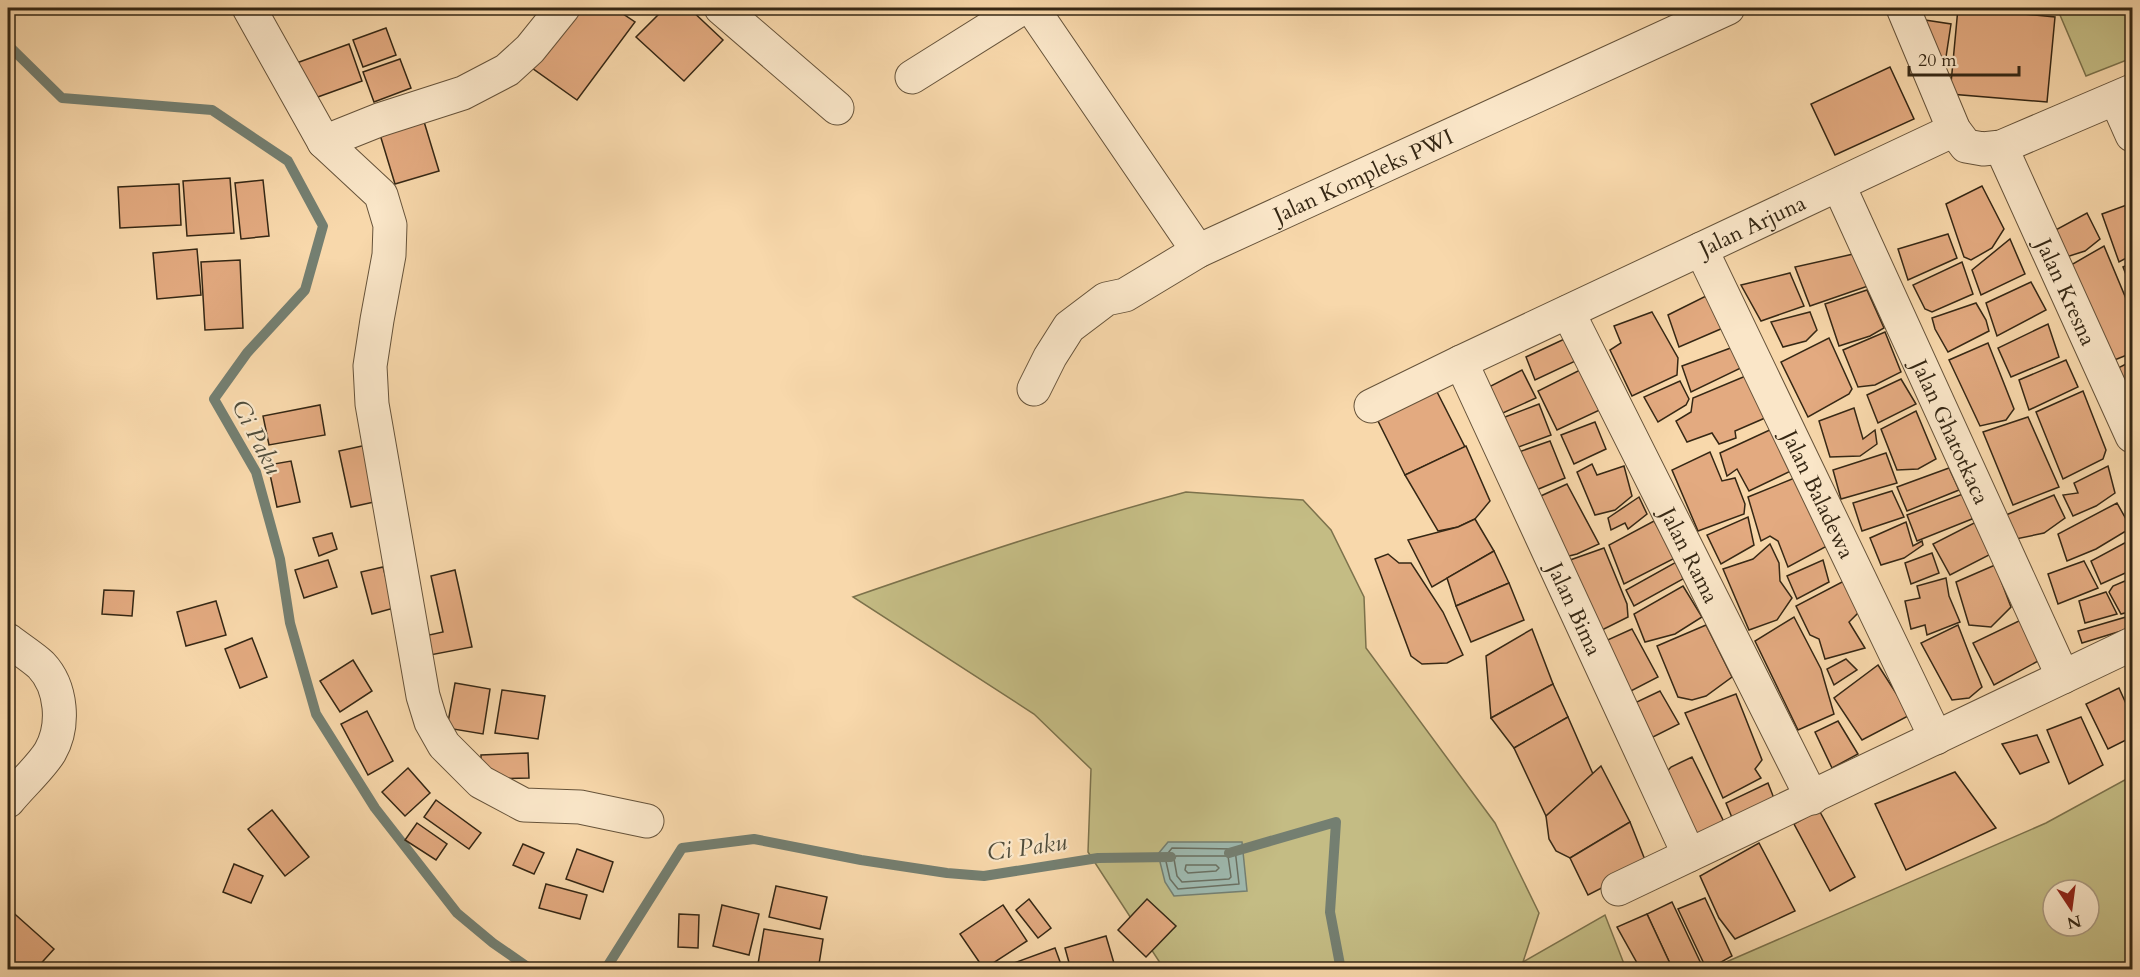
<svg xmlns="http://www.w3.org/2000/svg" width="2140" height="977" viewBox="0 0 2140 977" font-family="Cardo,serif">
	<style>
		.green { fill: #c4bc84; stroke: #7c724c; stroke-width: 1.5; fill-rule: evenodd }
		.water { fill: #9eb9af; stroke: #747f71; stroke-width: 1.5 }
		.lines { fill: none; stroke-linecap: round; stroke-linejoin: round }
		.shore { stroke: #6a7062; stroke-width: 1.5 }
		.stream { stroke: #747f71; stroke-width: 10 }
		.building { fill: #e3aa80; stroke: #352714; stroke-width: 1.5 }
		.minor-casing { stroke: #66533a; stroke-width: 35 }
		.minor { stroke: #fae6c8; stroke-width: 33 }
		.labels { text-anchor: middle; stroke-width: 4.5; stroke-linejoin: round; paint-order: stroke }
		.street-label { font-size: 22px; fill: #352714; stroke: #fae6c8 }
		.water-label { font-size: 24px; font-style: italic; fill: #4f4c3b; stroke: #fae6c8 }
	</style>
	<rect width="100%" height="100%" fill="#f8d8ab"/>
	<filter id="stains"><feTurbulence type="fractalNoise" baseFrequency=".00333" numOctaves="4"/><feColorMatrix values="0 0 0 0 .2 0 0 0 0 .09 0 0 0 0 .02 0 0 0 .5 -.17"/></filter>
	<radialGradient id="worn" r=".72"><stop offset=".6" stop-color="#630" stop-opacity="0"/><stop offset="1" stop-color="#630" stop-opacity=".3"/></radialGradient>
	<g class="green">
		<path d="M2057 8H2132V58L2086 76Z"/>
		<path d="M1186 492 1303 500 1331 530 1364 597 1366 648 1495 823 1539 913 1523 962 1605 915 1626 969H1164L1088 852 1091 769 1034 714 853 597C963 559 1073 522 1186 492Z"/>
		<path d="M2132 776V969H1710L2046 823ZM2053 890H2089V926H2053Z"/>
	</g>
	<path class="water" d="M1168 842H1242L1247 891 1174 896 1165 882 1158 854Z"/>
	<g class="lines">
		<g class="shore">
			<path d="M1172 848 1235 849 1239 884 1178 889 1170 879 1165 857Z"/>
			<path d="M1176 856H1228L1231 877 1229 879 1182 882 1177 876 1174 859Z"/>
			<path d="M1186 865H1216L1219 868 1216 871 1188 873 1185 870Z"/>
		</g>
		<g class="stream">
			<path d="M8 45 62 98 212 110 288 161 323 226 305 290 247 353 214 399 256 472 280 559 290 623 316 714 375 808 457 913 493 943 532 970"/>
			<path d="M1229 853 1336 822 1330 912 1341 970"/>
			<path d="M605 970 682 848 754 839 861 860 947 873 984 876 1098 858 1171 857"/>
		</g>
	</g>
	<g class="building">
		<path d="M576 8H614L635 22 577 100 532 68Z"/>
		<path d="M665 8H689L723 40 684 81 636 37Z"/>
		<path d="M1958 8 2055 17 2047 102 1950 94Z"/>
		<path d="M1925 20 1951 24 1944 70Z"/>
		<path d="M386 28 396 55 363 67 353 40Z"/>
		<path d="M349 44 362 81 304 102 291 65Z"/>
		<path d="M400 59 411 88 374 102 363 72Z"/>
		<path d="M1890 67 1914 119 1835 155 1811 104Z"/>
		<path d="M422 115 439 171 395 184 378 128Z"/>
		<path d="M230 178 234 233 187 236 183 181Z"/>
		<path d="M263 180 269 236 241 239 235 183Z"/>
		<path d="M179 184 181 225 120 228 118 187Z"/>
		<path d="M1982 186 2004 229 1992 248 1971 260 1964 257 1946 204Z"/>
		<path d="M2132 203V255L2119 262 2102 214Z"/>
		<path d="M2087 213 2100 239 2085 251 2060 259 2050 233Z"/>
		<path d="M1948 234 1957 258 1908 280 1898 249Z"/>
		<path d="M2010 239 2025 274 1981 295 1972 270Z"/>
		<path d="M2104 246 2132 313V353L2112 361 2071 265Z"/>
		<path d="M197 249 201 295 157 299 153 253Z"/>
		<path d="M1858 253 1868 286 1810 306 1795 267Z"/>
		<path d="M240 260 243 328 205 330 201 262Z"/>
		<path d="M1962 262 1973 294 1932 312 1925 309 1913 285Z"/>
		<path d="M2132 263V290L2123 267Z"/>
		<path d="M1790 273 1804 306 1761 321 1741 285Z"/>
		<path d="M2031 282 2046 310 1997 336 1986 303Z"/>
		<path d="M1867 290 1884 328 1870 336 1839 346 1825 304Z"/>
		<path d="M1710 294 1723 328 1679 347 1668 315Z"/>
		<path d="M1976 303 1986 320 1989 331 1948 352 1935 329 1932 318Z"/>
		<path d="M1652 312 1678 358 1677 375 1632 396 1610 350 1621 343 1614 326Z"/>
		<path d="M1810 312 1817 330 1806 341 1783 347 1771 322Z"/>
		<path d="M2048 324 2059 357 2011 377 1998 348Z"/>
		<path d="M1885 332 1901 372 1875 385 1858 387 1843 350Z"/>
		<path d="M1573 335 1584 357 1535 380 1526 357Z"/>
		<path d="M1829 338 1852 389 1849 394 1808 417 1781 362Z"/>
		<path d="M1988 343 2014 409 2006 420 1980 426 1949 360Z"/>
		<path d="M1736 346 1745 366 1691 392 1682 366Z"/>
		<path d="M2066 360 2078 387 2029 410 2019 380Z"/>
		<path d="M2132 361V404L2116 369Z"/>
		<path d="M1582 369 1604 408 1557 430 1538 391Z"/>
		<path d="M1522 370 1536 398 1494 417 1483 390Z"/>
		<path d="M1748 375 1765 418 1735 431 1736 438 1719 444 1712 433 1687 442 1676 421 1691 412 1693 398Z"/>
		<path d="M1901 379 1916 404 1878 423 1867 395Z"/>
		<path d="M1680 381 1689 399 1686 405 1658 422 1644 397Z"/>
		<path d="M1432 382 1465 447 1405 475 1374 413Z"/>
		<path d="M2083 391 2106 450 2103 459 2063 479 2036 412Z"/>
		<path d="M1539 404 1551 435 1505 452 1492 422Z"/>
		<path d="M320 405 325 435 269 445 263 416Z"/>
		<path d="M1854 408 1863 439 1875 430 1877 444 1860 456 1830 457 1819 421Z"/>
		<path d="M1916 411 1936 459 1918 469 1897 470 1881 429Z"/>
		<path d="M2028 417 2059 487 2013 505 1983 432Z"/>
		<path d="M1595 422 1606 449 1574 464 1561 435Z"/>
		<path d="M1774 428 1795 469 1749 491 1737 469 1727 476 1720 453Z"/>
		<path d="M1550 441 1565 478 1529 493 1513 454Z"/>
		<path d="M376 443 388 499 351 507 339 451Z"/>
		<path d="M1466 446 1490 501 1475 519 1458 527 1438 531 1405 475Z"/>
		<path d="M1710 452 1722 481 1735 478 1745 504 1744 514 1698 531 1672 470Z"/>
		<path d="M1886 453 1897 483 1841 499 1833 470Z"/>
		<path d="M291 461 300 502 277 507 268 465Z"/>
		<path d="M1592 464 1597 475 1624 466 1632 496 1615 510 1595 515 1577 472Z"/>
		<path d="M2108 466 2115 493 2096 506 2073 516 2063 495 2078 493 2074 483Z"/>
		<path d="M1949 468 1959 490 1907 511 1897 487Z"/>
		<path d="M1797 477 1827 546 1788 567 1778 541 1770 536 1761 541 1748 497Z"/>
		<path d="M1567 484 1599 544 1577 554 1557 559 1532 500Z"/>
		<path d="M1892 491 1904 517 1862 531 1853 503Z"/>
		<path d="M1968 492 1972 519 1917 541 1907 515Z"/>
		<path d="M2054 495 2065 518 2044 533 2016 539 2006 515Z"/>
		<path d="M1639 497 1647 514 1628 529 1625 523 1611 530 1608 518Z"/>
		<path d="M2117 503 2131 528 2096 549 2067 561 2058 534Z"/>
		<path d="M1748 517 1754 545 1721 564 1707 535Z"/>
		<path d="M1475 519 1494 551 1432 587 1408 540 1458 527Z"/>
		<path d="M1654 521 1675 558 1624 584 1609 545Z"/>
		<path d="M1978 521 1991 554 1950 575 1933 544Z"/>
		<path d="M1906 522 1913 546 1922 541 1923 545 1904 558 1881 565 1870 538Z"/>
		<path d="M332 533 337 549 319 556 313 538Z"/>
		<path d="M2132 539V570L2101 584 2091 561Z"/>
		<path d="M1770 544 1779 563 1780 581 1792 598 1777 620 1749 630 1723 569 1753 559Z"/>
		<path d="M1604 548 1627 604 1628 617 1594 634 1556 565Z"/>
		<path d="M1494 551 1509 583 1456 606 1447 578Z"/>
		<path d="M1932 553 1939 573 1911 584 1905 563Z"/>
		<path d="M1388 554 1399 563H1411L1443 612 1463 655 1447 663 1422 664 1411 656 1375 559Z"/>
		<path d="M328 560 337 587 304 598 295 570Z"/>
		<path d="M1823 560 1829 582 1797 599 1787 576Z"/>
		<path d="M1678 561 1683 579 1634 606 1626 590Z"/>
		<path d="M2084 561 2098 588 2058 604 2048 574Z"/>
		<path d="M1995 565 2011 607 1991 627 1969 625 1956 582Z"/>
		<path d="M383 567 394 608 372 614 361 572Z"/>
		<path d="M455 570 472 647 425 656 420 637 443 632 431 576Z"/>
		<path d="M1946 578 1949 596 1960 622 1927 635 1925 625 1911 629 1905 601 1920 598 1917 586Z"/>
		<path d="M2132 578V611L2121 614 2109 592 2113 586Z"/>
		<path d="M1844 581 1860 611 1849 622 1865 648 1825 659 1819 639 1810 635 1796 606Z"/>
		<path d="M1509 583 1524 620 1471 642 1456 606Z"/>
		<path d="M1683 586 1702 617 1675 634 1645 642 1634 614Z"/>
		<path d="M104 590 134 591 132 616 102 614Z"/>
		<path d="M2106 592 2117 614 2085 623 2079 601Z"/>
		<path d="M216 601 226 635 186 646 177 612Z"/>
		<path d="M1794 617 1821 669 1834 714 1798 730 1755 641Z"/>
		<path d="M2126 617 2131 628 2082 643 2078 631Z"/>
		<path d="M2023 619 2040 660 1994 685 1973 643Z"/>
		<path d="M1706 625 1732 677 1706 696 1692 700 1678 697 1657 646Z"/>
		<path d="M1958 625 1982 687 1969 698 1952 700 1921 643Z"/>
		<path d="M1532 629 1553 684 1491 718 1486 656Z"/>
		<path d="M1632 629 1658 677 1627 693 1603 642Z"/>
		<path d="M252 638 267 677 240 688 225 649Z"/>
		<path d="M1846 659 1857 670 1834 685 1827 669Z"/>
		<path d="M353 660 372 691 340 712 320 681Z"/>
		<path d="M1878 665 1910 715 1862 740 1834 698Z"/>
		<path d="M455 683 490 689 483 734 447 728Z"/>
		<path d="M1553 684 1568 717 1514 748 1491 718Z"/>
		<path d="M2119 688 2132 717V737L2108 749 2086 704Z"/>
		<path d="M502 690 545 696 538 739 495 733Z"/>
		<path d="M1660 691 1679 724 1639 744 1622 709Z"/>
		<path d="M1736 694 1762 760 1755 769 1761 778 1723 798 1685 713Z"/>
		<path d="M367 711 393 761 368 775 341 724Z"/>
		<path d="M1568 717 1593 774 1546 816 1514 748Z"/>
		<path d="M2081 717 2103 765 2069 784 2047 730Z"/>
		<path d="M1838 721 1858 754 1832 768 1815 732Z"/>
		<path d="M2037 735 2049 762 2020 774 2002 744Z"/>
		<path d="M528 753 529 778 481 779V755Z"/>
		<path d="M1692 757 1727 828 1691 847 1658 781 1671 767Z"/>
		<path d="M1601 766 1630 822 1570 858 1556 851 1549 839 1546 816Z"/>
		<path d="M408 768 430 793 405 816 382 792Z"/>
		<path d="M1955 772 1996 828 1906 870 1875 804Z"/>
		<path d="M1768 783 1775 801 1733 820 1726 803Z"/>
		<path d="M436 800 481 833 469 849 424 817Z"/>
		<path d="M272 810 309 857 285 876 248 829Z"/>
		<path d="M1819 810 1855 877 1830 891 1794 824Z"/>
		<path d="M1630 822 1647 865 1588 895 1570 858Z"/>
		<path d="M417 823 447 844 436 860 405 840Z"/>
		<path d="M1759 843 1795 911 1735 939 1719 918 1700 876Z"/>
		<path d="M523 844 544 853 534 874 513 865Z"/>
		<path d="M577 849 613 862 603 892 566 879Z"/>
		<path d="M234 864 263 876 251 903 223 892Z"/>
		<path d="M546 884 587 895 580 919 539 908Z"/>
		<path d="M776 886 827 897 820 929 769 917Z"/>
		<path d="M1705 898 1732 956 1707 970 1678 909Z"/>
		<path d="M1029 899 1051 928 1038 938 1016 910Z"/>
		<path d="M1147 899 1176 926 1146 957 1118 930Z"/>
		<path d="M1672 902 1704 970H1673L1647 914Z"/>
		<path d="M722 905 759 914 749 955 713 946Z"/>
		<path d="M1003 905 1027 941 984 969 960 934Z"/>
		<path d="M8 908 54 949 35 970H8Z"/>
		<path d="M679 914 699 915 698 948 678 947Z"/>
		<path d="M1647 914 1673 970H1641L1617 927Z"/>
		<path d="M764 929 823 939 818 970H790L758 964Z"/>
		<path d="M1106 936 1116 970H1071L1065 948Z"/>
		<path d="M1055 948 1063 970H1001L1000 968Z"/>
	</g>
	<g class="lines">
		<defs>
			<g id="minor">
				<path d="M249 8 324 142 381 195 390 225 389 255 377 320 370 366 372 404 423 696 431 722 444 745 481 782 524 805 580 807 647 821"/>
				<path d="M721 8 837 108"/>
				<path d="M1032 8 1198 251"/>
				<path d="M1903 8 1954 130 1966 146 1983 149 2001 147 2132 91"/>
				<path d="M912 77 1022 8"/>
				<path d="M2116 99 2132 135"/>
				<path d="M324 142 379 120 463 93 507 70 530 49 563 8"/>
				<path id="s1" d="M2001 147 2132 436"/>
				<path id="s2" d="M1839 186 2063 677"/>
				<path id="s3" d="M1701 249 1936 738"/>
				<path id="s4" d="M1568 312 1812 798"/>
				<path id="s5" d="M1461 362 1689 855"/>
				<path id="s6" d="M1034 389 1050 357 1069 327 1106 299 1125 295 1198 251 1728 8"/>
				<path id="s7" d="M1371 406 1461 362 1954 130"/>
				<path d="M8 640C18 648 31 656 41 665 62 687 65 726 50 752 41 767 20 786 8 801"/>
				<path d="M1618 889 2132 644"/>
			</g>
		</defs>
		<use href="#minor" class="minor-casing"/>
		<use href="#minor" class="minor"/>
	</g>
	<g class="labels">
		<g class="street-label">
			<text dy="8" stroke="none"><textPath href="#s6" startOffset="404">Jalan Kompleks PWI</textPath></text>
			<text dy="8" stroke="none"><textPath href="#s7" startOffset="422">Jalan Arjuna</textPath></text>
			<text dy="8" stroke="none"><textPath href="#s1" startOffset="159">Jalan Kresna</textPath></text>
			<text dy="8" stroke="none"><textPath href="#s2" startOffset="270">Jalan Ghatotkaca</textPath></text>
			<text dy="8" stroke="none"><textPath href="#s3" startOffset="272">Jalan Baladewa</textPath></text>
			<text dy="8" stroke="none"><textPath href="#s4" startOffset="272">Jalan Rama</textPath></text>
			<text dy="8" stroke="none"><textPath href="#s5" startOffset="272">Jalan Bima</textPath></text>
		</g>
		<g class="water-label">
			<text transform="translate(257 437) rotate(63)" y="8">Ci Paku</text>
			<text transform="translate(1027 847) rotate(-8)" y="8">Ci Paku</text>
		</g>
	</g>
	<rect width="2140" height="977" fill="none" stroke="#f8d8ab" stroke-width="30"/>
	<rect x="9" y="9" width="2122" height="959" fill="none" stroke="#352714" stroke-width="3"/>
	<rect x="15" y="15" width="2110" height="947" fill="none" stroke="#352714" stroke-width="1.5"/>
	<g transform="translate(2071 908) rotate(167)"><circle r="28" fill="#fae6c8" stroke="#ab9a80" stroke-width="1.5"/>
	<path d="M0-4.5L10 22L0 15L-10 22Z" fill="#8f2418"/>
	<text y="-9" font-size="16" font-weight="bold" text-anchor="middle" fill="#352714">N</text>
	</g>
	<path d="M1909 66v9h110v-9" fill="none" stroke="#352714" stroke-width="3"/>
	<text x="1918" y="66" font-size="18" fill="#352714" stroke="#fae6c8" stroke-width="4.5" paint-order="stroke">20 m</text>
	<rect width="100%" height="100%" filter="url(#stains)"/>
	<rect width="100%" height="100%" fill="url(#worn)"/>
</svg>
